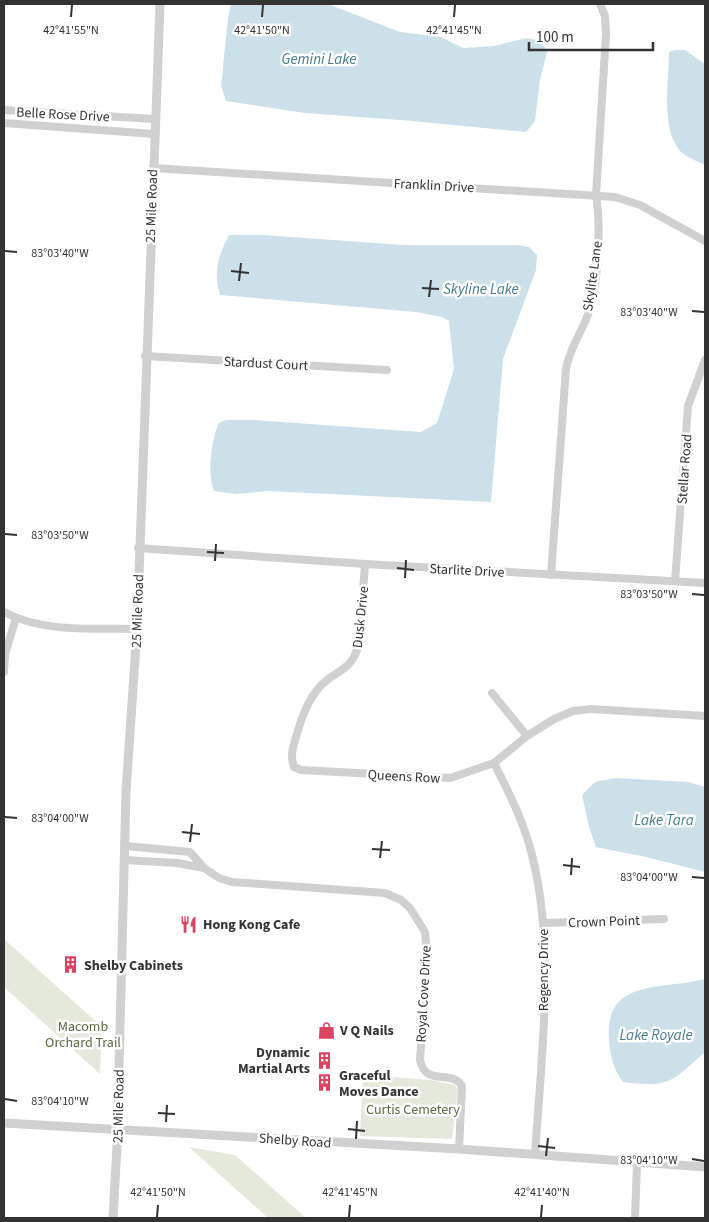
<svg xmlns="http://www.w3.org/2000/svg" width="709" height="1222" viewBox="0 0 709 1222" font-family="'Source Sans 3',sans-serif">
	<style>
		.green { fill: #e4e9dc }
		.water { fill: #cbe0e8 }
		.lines { fill: none; stroke-linecap: round; stroke-linejoin: round }
		.minor { stroke: #d0d0d0; stroke-width: 8 }
		.tertiary { stroke: #d0d0d0; stroke-width: 9 }
		.ticks { fill: none; stroke: #333; stroke-width: 2 }
		.labels { text-anchor: middle; stroke-width: 5; stroke-linejoin: round; paint-order: stroke }
		.street-label { font-size: 14px; fill: #333; stroke: #fff }
		.poi-label { font-size: 14px; font-weight: bold; fill: #333; stroke: #fff; text-anchor: start }
		.park-label { font-size: 14px; fill: #5b6c42; stroke: #fff }
		.water-label { font-size: 15px; font-style: italic; fill: #457c90; stroke: #fff }
		.ticks-label { font-size: 12px; text-anchor: middle; fill: #333; stroke: #fff; stroke-width: 5; stroke-linejoin: round; paint-order: stroke }
	</style>
	<rect width="100%" height="100%" fill="#fff"/>
	<g class="green">
		<path d="M4 939 102 1027 100 1074 4 987Z"/>
		<path d="M363 1075 431 1080 455 1085 458 1090 452 1139 360 1136Z"/>
		<path d="M189 1147 235 1155 306 1218H268Z"/>
	</g>
	<g class="water">
		<path d="M231 4H328L400 32 441 37 463 48 494 46 527 38 541 41 547 52 540 80 535 121 526 132 401 120 305 113 226 101 221 86 228 18Z"/>
		<path d="M675 50H685L705 64V165C698 161 687 158 681 152 660 129 669 82 669 52Z"/>
		<path d="M229 235H263L403 245H518L529 247 537 255 536 270 503 359 491 502 268 491 236 494 214 491C207 473 211 441 219 423L226 420H253L421 432 437 423 454 369 449 321 442 317 416 312 220 295C213 271 218 257 229 235Z"/>
		<path d="M616 778 688 782 705 787V872L646 857 596 847 589 827 582 795 595 782Z"/>
		<path d="M705 979V1052C671 1082 671 1088 623 1082 613 1069 610 1055 609 1039 604 978 663 990 705 979Z"/>
	</g>
	<g class="lines">
		<g class="minor">
			<path d="M4 110 154 119"/>
			<path d="M4 123 154 134"/>
			<path d="M153 168 615 197 640 205 705 241"/>
			<path d="M145 356 387 370"/>
			<path d="M138 548 365 564 705 583"/>
			<path d="M365 564 359 644C352 667 345 667 327 680 310 693 302 716 296 737 293 747 290 756 294 767L301 770 450 778 494 763 527 736 554 719 573 711 591 709 705 716"/>
			<path d="M551 575 566 369C569 350 580 335 587 317 599 286 601 227 596 195L606 34 605 16 600 4"/>
			<path d="M675 581 688 406 705 360"/>
			<path d="M4 612C44 633 93 628 137 629"/>
			<path d="M4 672 5 654 16 618"/>
			<path d="M492 693 527 736"/>
			<path d="M494 763C509 793 524 822 532 855 556 949 541 1058 535 1155"/>
			<path d="M125 860 177 863 204 868 190 852 126 846"/>
			<path d="M204 868 219 878 232 882 385 893 401 900 410 908 425 932 427 953 420 1060C426 1088 451 1068 462 1086L459 1149"/>
			<path d="M544 923 664 919"/>
			<path d="M635 1218 637 1163"/>
		</g>
		<g class="tertiary">
			<path d="M4 1123 459 1149 705 1167"/>
			<path d="M113 1218 117 1146 126 792 137 629 160 4"/>
		</g>
	</g>
	<path class="ticks" d="M71 17 72 5M262 17 263 5M454 17 455 5M5 251 17 252M231 271 249 273M239 281 241 263M422 288 439 289M429 297 431 280M692 311 704 312M5 534 17 535M207 552 224 553M215 561 216 544M397 568 414 570M405 578 406 560M692 594 704 595M5 817 17 818M182 832 200 834M190 842 192 824M372 849 390 850M380 858 382 841M563 865 580 867M571 875 572 858M692 877 704 878M5 1099 17 1101M158 1113 175 1114M166 1122 167 1105M348 1129 365 1131M356 1139 357 1121M538 1146 555 1148M546 1156 548 1138M692 1159 704 1161M157 1217 158 1205M349 1217 350 1205M541 1217 542 1205"/>
	<defs>
		<symbol id="restaurant-bare" viewBox="-9 -9 18 18"><path d="M-5-6h1v4h1v-4h1v4h1v-4h1v5L-1.5 .5V6h-2V.5L-5-1ZM5-6V6H3V1.5H1.5Q1.5-4 5-6Z" fill="#da4461" stroke="#fff" stroke-width="2.5" paint-order="stroke"/></symbol>
		<symbol id="building-bare" viewBox="-9 -9 18 18"><path d="M-4-6H4V6H1V3H-1V6H-4ZM-2.5-4.3h1.7v1.8h-1.7ZM.8-4.3h1.7v1.8H.8ZM-2.5-1h1.7V.8h-1.7ZM.8-1h1.7V.8H.8Z" fill="#da4461" stroke="#fff" stroke-width="2.5" paint-order="stroke"/></symbol>
		<symbol id="shop-bare" viewBox="-9 -9 18 18"><path d="M-5-2.5h2.3a2.7 3.5 0 0 1 5.4 0H5L5.5 6h-11ZM-1.5-2.5h3a1.5 2.3 0 0 0-3 0Z" fill="#da4461" stroke="#fff" stroke-width="2.5" paint-order="stroke"/></symbol>
	</defs>
	<g fill-rule="evenodd">
		<use href="#restaurant-bare" x="176" y="912" width="25" height="25"/>
		<use href="#building-bare" x="58" y="952" width="25" height="25"/>
		<use href="#shop-bare" x="314" y="1018" width="25" height="25"/>
		<use href="#building-bare" x="312" y="1048" width="25" height="25"/>
		<use href="#building-bare" x="312" y="1070" width="25" height="25"/>
	</g>
	<g class="labels">
		<g class="street-label">
			<text transform="translate(63 114) rotate(3)" y="5">Belle Rose Drive</text>
			<text transform="translate(434 185) rotate(3)" y="5">Franklin Drive</text>
			<text transform="translate(151 206) rotate(-88)" y="5">25 Mile Road</text>
			<text transform="translate(592 276) rotate(-82)" y="5">Skylite Lane</text>
			<text transform="translate(266 363) rotate(3)" y="5">Stardust Court</text>
			<text transform="translate(684 469) rotate(-86)" y="5">Stellar Road</text>
			<text transform="translate(467 570) rotate(3)" y="5">Starlite Drive</text>
			<text transform="translate(137 611) rotate(-88)" y="5">25 Mile Road</text>
			<text transform="translate(360 617) rotate(-84)" y="5">Dusk Drive</text>
			<text transform="translate(404 776) rotate(3)" y="5">Queens Row</text>
			<text transform="translate(604 921) rotate(-2)" y="5">Crown Point</text>
			<text transform="translate(543 970) rotate(-90)" y="5">Regency Drive</text>
			<text transform="translate(423 994) rotate(-87)" y="5">Royal Cove Drive</text>
			<text transform="translate(118 1106) rotate(-89)" y="5">25 Mile Road</text>
			<text transform="translate(295 1140) rotate(4)" y="5">Shelby Road</text>
		</g>
		<g class="poi-label">
			<text x="203" y="929">Hong Kong Cafe</text>
			<text x="84" y="970">Shelby Cabinets</text>
			<text x="340" y="1035">V Q Nails</text>
			<text x="310" y="1057" text-anchor="end">Dynamic<tspan x="310" dy="16">Martial Arts</tspan></text>
			<text x="339" y="1080">Graceful<tspan x="339" dy="16">Moves Dance</tspan></text>
		</g>
		<g class="park-label">
			<text x="83" y="1031">Macomb<tspan x="83" dy="16">Orchard Trail</tspan></text>
			<text x="413" y="1114">Curtis Cemetery</text>
		</g>
		<g class="water-label">
			<text x="319" y="64">Gemini Lake</text>
			<text x="481" y="294">Skyline Lake</text>
			<text x="664" y="825">Lake Tara</text>
			<text x="656" y="1040">Lake Royale</text>
		</g>
	</g>
	<g class="ticks-label">
		<text x="71" y="34">42°41'55"N</text>
		<text x="262" y="34">42°41'50"N</text>
		<text x="454" y="34">42°41'45"N</text>
		<text x="60" y="257">83°03'40"W</text>
		<text x="649" y="316">83°03'40"W</text>
		<text x="60" y="539">83°03'50"W</text>
		<text x="649" y="598">83°03'50"W</text>
		<text x="60" y="822">83°04'00"W</text>
		<text x="649" y="881">83°04'00"W</text>
		<text x="60" y="1105">83°04'10"W</text>
		<text x="649" y="1164">83°04'10"W</text>
		<text x="158" y="1196">42°41'50"N</text>
		<text x="350" y="1196">42°41'45"N</text>
		<text x="542" y="1196">42°41'40"N</text>
	</g>
	<rect width="709" height="1222" fill="none" stroke="#333333" stroke-width="10"/>
	<path d="M529 42v8h124v-8" fill="none" stroke="#333333" stroke-width="2.5"/>
	<text x="536" y="42" font-size="15" fill="#333333" stroke="#ffffff" stroke-width="4" paint-order="stroke">100 m</text>
</svg>
